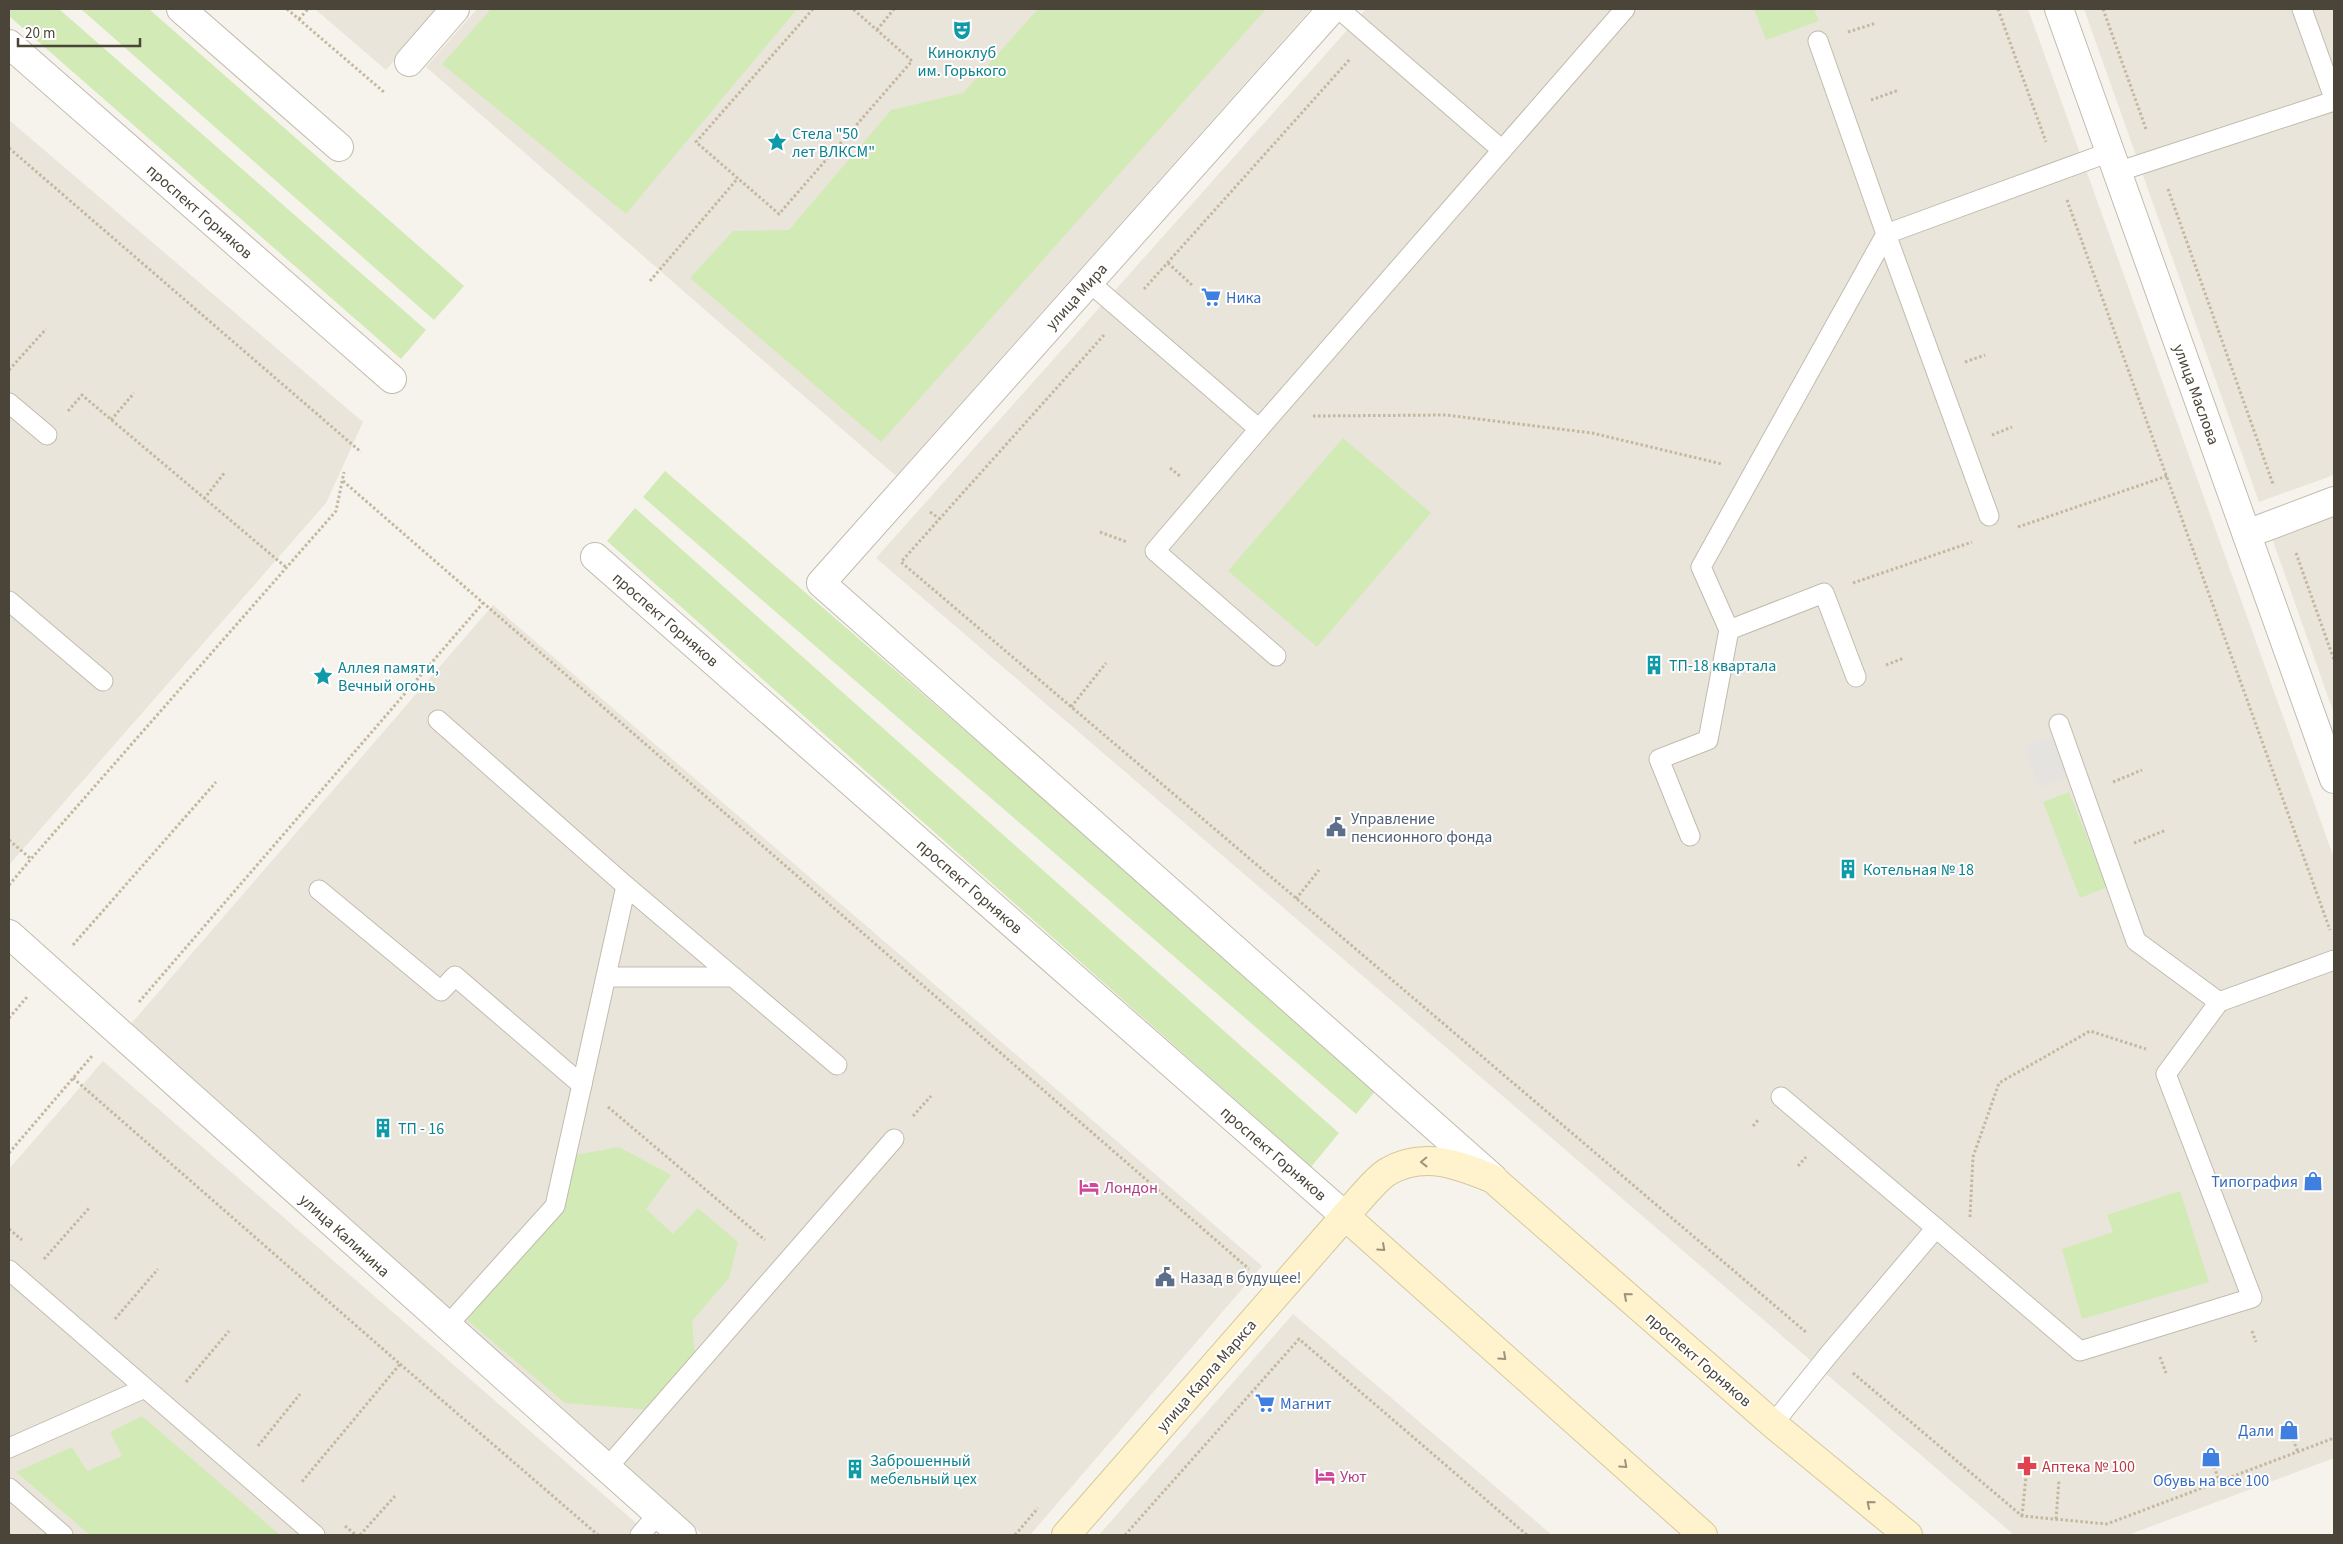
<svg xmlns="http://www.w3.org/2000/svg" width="2343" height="1544" viewBox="0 0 2343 1544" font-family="'Source Sans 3',sans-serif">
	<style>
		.residential { fill: #eae5da }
		.green { fill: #d2eab5 }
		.parking { fill: #e5e3e0 }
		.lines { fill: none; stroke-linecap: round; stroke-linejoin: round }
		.service-casing { stroke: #c2bbae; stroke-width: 21 }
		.minor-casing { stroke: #c2bbae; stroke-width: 30 }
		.secondary-casing { stroke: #d6c79b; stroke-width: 30 }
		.path { stroke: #c4b79f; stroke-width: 3; stroke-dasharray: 2.5 2.5; stroke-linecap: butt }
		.service { stroke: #fff; stroke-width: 19 }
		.minor { stroke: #fff; stroke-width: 28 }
		.secondary { stroke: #fff3cd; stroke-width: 28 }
		.oneway { stroke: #9c937c }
		.labels { text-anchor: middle; stroke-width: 4; stroke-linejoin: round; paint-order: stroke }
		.culture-label { font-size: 16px; fill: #0d838f; stroke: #fff; text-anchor: start }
		.street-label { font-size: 16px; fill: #4b4439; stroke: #fff }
		.shop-label { font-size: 16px; fill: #366cbe; stroke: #fff; text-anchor: start }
		.service-label { font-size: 16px; fill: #4e5e75; stroke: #fff; text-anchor: start }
		.hotel-label { font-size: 16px; fill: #b23c85; stroke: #fff; text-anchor: start }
		.health-label { font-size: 16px; fill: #be3a42; stroke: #fff; text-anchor: start }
	</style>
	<rect width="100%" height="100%" fill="#f6f3ec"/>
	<g class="residential">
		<path d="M315 9H439L386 70Z"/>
		<path d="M477 9H1311L896 476 426 67Z"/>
		<path d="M1366 9H2028L2334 858V1458L2128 1535H2014L876 558Z"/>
		<path d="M2084 9H2334V475L2259 502Z"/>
		<path d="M9 120 363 422 326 503 9 865Z"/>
		<path d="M2334 515V714L2272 538Z"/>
		<path d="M493 605 1262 1266 1030 1535H703L130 1025Z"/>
		<path d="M103 1061 650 1535H9V1169Z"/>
		<path d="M1293 1314 1552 1535H1099Z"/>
	</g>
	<g class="green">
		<path d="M9 9H59L426 330 401 359 9 16Z"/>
		<path d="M81 9H149L464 286 434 320Z"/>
		<path d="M491 9H797L626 214 442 64Z"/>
		<path d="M1038 9H1266L881 442 690 278 733 231 789 230 891 110 963 93Z"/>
		<path d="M1754 9H1814L1819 21 1766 40Z"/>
		<path d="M1343 438 1431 513 1317 647 1228 571Z"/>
		<path d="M665 471 1378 1088 1356 1114 643 497Z"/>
		<path d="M635 508 1339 1133 1311 1167 607 541Z"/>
		<path d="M2069 792 2107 887 2080 898 2043 802Z"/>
		<path d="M619 1147 671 1175 646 1209 673 1234 698 1208 738 1242 729 1278 692 1321 695 1356 651 1410 565 1403 467 1320 560 1209 575 1155Z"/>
		<path d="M2180 1191 2209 1282 2082 1319 2062 1249 2113 1232 2107 1215Z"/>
		<path d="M142 1416 280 1535H90L16 1472 72 1447 87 1471 122 1456 110 1432Z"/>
	</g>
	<path class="parking" d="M2051 736 2067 777 2039 788 2024 746Z"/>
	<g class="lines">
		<defs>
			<g id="service">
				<path d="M1339 9 1502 150"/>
				<path d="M2302 9 2334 98"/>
				<path d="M1818 41 1886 234 1989 516"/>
				<path d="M2117 172 2334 101"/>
				<path d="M1089 282 1259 429 1155 551 1276 656"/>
				<path d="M9 403 47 435"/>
				<path d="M1259 429 1625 9"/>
				<path d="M9 601 103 681"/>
				<path d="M1729 630 1824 593 1856 677"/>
				<path d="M438 720 626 886"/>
				<path d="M2059 724 2136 941 2219 1002"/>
				<path d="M1690 836 1659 759 1708 740 1729 630 1701 567 1886 234 2110 152"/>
				<path d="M319 890 441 991 455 976 582 1085"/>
				<path d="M606 977H733"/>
				<path d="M1781 1097 1936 1228"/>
				<path d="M9 1270 315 1535"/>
				<path d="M447 1326 555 1206 626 886 837 1065"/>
				<path d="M1773 1424 1830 1353 1936 1228 2080 1351 2252 1298 2166 1074 2219 1002 2334 960"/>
				<path d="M9 1448 145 1388"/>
				<path d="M607 1468 894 1139"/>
				<path d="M9 1488 63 1535"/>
				<path d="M640 1535 658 1514"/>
			</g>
			<g id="minor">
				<path d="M181 9 339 147"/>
				<path d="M1332 9 821 583 1493 1178"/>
				<path d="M2059 9 2334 779"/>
				<path d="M9 44 392 379"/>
				<path d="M409 62 455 9"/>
				<path d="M2247 534 2334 501"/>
				<path d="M595 557 1345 1216"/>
				<path d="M9 934 682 1535"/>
			</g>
			<g id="secondary">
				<path d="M1345 1216 1703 1535"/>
				<path d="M1066 1535 1345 1216C1355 1205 1377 1177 1389 1171 1425 1151 1459 1165 1493 1179L1773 1424 1908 1535"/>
			</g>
		</defs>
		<use href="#service" class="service-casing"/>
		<use href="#minor" class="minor-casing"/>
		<use href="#secondary" class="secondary-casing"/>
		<g class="path">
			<path d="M287 9 385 93"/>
			<path d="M813 9 696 142 779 214 912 61 853 9"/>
			<path d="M1998 9 2046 142"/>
			<path d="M2103 9 2146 129"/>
			<path d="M299 19 308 9"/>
			<path d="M877 30 894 9"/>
			<path d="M1848 32 1876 23"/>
			<path d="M1871 100 1899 90"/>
			<path d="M9 148 361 452"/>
			<path d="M2168 189 2273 484H2275"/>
			<path d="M2067 200 2330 930"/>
			<path d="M1168 263 1192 285"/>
			<path d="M650 281 738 178"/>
			<path d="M1144 289 1350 59"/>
			<path d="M1104 335 901 562 1807 1333"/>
			<path d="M1965 362 1985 355"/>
			<path d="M9 370 46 329"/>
			<path d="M68 411 82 395 287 568"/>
			<path d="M1313 416 1446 415 1592 433 1722 464"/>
			<path d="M111 420 134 393"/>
			<path d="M1992 435 2012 427"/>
			<path d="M1170 468 1180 476"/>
			<path d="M343 481 1249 1269"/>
			<path d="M204 499 225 472"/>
			<path d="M930 512 940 519"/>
			<path d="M2018 527 2167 476"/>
			<path d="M1100 532 1127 542"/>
			<path d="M2296 553 2334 660"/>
			<path d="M1853 583 1972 542"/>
			<path d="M1886 665 1904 658"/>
			<path d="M1071 707 1106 663"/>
			<path d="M2113 782 2142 770"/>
			<path d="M9 840 31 859 336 511 344 472"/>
			<path d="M2134 843 2166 830"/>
			<path d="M9 885 31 859"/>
			<path d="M1296 899 1319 870"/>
			<path d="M73 945 216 782"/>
			<path d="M139 1002 483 603"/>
			<path d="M9 1018 27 997"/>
			<path d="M73 1078 400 1364 301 1483"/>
			<path d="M608 1107 765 1240"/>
			<path d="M913 1116 931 1096"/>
			<path d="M1753 1126 1759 1119"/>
			<path d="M9 1153 92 1056"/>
			<path d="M1798 1166 1806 1157"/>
			<path d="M1970 1217 1973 1157 1999 1083 2090 1031 2146 1049"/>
			<path d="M9 1229 22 1240"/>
			<path d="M44 1259 90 1207"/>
			<path d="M115 1319 158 1269"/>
			<path d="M2252 1331 2256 1342"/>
			<path d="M2160 1357 2166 1373"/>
			<path d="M400 1364 598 1535"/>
			<path d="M1853 1373 2022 1516 2107 1524 2334 1438"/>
			<path d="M186 1382 229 1331"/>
			<path d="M2289 1430 2298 1452"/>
			<path d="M258 1446 300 1394"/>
			<path d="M2211 1457 2219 1481"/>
			<path d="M2022 1516 2027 1466"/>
			<path d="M2056 1519 2059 1480"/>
			<path d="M345 1526 356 1535"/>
			<path d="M360 1535 395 1496"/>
			<path d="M1015 1535 1038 1508"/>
			<path d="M1125 1535 1299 1339 1527 1535"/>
		</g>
		<use href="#service" class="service"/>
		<use href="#minor" class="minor"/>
		<use href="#secondary" class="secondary"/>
	</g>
	<defs><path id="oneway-chevron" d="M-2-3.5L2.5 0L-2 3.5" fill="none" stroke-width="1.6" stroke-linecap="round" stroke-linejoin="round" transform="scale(1.25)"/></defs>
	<g class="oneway">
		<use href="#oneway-chevron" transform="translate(1424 1162) rotate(179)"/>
		<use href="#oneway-chevron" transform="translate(1382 1248) rotate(42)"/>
		<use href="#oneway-chevron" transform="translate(1627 1296) rotate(-139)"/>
		<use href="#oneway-chevron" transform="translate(1503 1357) rotate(42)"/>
		<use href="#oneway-chevron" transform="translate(1624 1465) rotate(42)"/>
		<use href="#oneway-chevron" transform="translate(1870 1504) rotate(-140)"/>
	</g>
	<defs>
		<symbol id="theatre-bare" viewBox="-9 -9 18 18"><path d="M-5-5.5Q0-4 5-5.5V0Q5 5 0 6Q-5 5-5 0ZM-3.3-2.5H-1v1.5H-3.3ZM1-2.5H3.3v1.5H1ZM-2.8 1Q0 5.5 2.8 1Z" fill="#0f9aa8" stroke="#fff" stroke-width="2.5" paint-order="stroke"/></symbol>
		<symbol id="sight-bare" viewBox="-9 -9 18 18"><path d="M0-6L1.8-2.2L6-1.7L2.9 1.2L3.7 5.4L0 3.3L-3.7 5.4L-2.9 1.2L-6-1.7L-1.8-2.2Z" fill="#0f9aa8" stroke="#fff" stroke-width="2.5" paint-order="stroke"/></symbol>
		<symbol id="supermarket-bare" viewBox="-9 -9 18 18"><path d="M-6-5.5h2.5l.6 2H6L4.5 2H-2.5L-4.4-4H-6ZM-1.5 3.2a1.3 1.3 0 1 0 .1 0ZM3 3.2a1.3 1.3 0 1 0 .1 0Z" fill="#3f7fe0" stroke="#fff" stroke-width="2.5" paint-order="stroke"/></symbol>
		<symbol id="building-bare" viewBox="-9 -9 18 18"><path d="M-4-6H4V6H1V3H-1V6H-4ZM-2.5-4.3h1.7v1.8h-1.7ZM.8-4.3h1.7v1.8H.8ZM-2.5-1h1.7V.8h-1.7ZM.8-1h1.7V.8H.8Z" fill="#0f9aa8" stroke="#fff" stroke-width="2.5" paint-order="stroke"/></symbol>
		<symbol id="civic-bare" viewBox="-9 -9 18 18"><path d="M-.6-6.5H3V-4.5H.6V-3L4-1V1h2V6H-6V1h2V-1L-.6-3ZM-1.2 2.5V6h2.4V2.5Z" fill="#5c6f8a" stroke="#fff" stroke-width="2.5" paint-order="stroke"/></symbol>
		<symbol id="shop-bare" viewBox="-9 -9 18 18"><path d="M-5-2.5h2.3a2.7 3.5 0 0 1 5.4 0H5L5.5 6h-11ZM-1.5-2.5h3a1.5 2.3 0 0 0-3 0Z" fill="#3f7fe0" stroke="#fff" stroke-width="2.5" paint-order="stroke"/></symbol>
		<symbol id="hotel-bare" viewBox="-9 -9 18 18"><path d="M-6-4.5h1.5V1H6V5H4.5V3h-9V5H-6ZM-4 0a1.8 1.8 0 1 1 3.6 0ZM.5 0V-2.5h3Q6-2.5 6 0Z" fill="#d1479c" stroke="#fff" stroke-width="2.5" paint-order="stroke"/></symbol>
		<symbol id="pharmacy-bare" viewBox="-9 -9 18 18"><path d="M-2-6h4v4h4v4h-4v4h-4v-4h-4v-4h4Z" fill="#e0444e" stroke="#fff" stroke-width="2.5" paint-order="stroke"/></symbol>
	</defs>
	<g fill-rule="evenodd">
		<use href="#theatre-bare" x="948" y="16" width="28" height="28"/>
		<use href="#sight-bare" x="763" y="128" width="28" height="28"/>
		<use href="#supermarket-bare" x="1197" y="283" width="28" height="28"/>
		<use href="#building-bare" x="1640" y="651" width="28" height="28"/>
		<use href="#sight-bare" x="309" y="662" width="28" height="28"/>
		<use href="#civic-bare" x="1322" y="813" width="28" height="28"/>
		<use href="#building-bare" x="1834" y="855" width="28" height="28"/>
		<use href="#building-bare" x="369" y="1114" width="28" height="28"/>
		<use href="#shop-bare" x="2299" y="1167" width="28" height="28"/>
		<use href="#hotel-bare" x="1075" y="1173" width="28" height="28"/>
		<use href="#civic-bare" x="1151" y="1263" width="28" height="28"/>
		<use href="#supermarket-bare" x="1251" y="1389" width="28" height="28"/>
		<use href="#shop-bare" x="2275" y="1416" width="28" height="28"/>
		<use href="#shop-bare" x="2197" y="1443" width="28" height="28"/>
		<use href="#pharmacy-bare" x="2013" y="1452" width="28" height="28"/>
		<use href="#building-bare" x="841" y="1455" width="28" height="28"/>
		<use href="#hotel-bare" x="1311" y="1462" width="28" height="28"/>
	</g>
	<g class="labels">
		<g class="culture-label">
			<text x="962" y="58" text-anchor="middle">Киноклуб<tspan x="962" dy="18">им. Горького</tspan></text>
			<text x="792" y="139">Стела "50<tspan x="792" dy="18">лет ВЛКСМ"</tspan></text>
			<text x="1669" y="671">ТП-18 квартала</text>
			<text x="338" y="673">Аллея памяти,<tspan x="338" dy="18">Вечный огонь</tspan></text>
			<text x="1863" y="875">Котельная № 18</text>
			<text x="398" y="1134">ТП - 16</text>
			<text x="870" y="1466">Заброшенный<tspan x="870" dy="18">мебельный цех</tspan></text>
		</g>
		<g class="street-label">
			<text transform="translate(200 211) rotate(41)" y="6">проспект Горняков</text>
			<text transform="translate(1076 296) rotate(-48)" y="6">улица Мира</text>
			<text transform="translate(2197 394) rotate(70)" y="6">улица Маслова</text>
			<text transform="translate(666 619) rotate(41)" y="6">проспект Горняков</text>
			<text transform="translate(970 886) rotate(41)" y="6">проспект Горняков</text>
			<text transform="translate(1274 1153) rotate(41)" y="6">проспект Горняков</text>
			<text transform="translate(345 1235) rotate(42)" y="6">улица Калинина</text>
			<text transform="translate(1699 1359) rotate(41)" y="6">проспект Горняков</text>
			<text transform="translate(1206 1375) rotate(-49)" y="6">улица Карла Маркса</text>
		</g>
		<g class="shop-label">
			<text x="1226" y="303">Ника</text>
			<text x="2298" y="1187" text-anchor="end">Типография</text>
			<text x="1280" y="1409">Магнит</text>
			<text x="2274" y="1436" text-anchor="end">Дали</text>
			<text x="2211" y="1486" text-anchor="middle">Обувь на все 100</text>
		</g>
		<g class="service-label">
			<text x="1351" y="824">Управление<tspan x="1351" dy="18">пенсионного фонда</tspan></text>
			<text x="1180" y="1283">Назад в будущее!</text>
		</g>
		<g class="hotel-label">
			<text x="1104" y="1193">Лондон</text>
			<text x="1340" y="1482">Уют</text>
		</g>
		<g class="health-label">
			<text x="2042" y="1472">Аптека № 100</text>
		</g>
	</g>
	<rect width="2343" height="1544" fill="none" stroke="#4b4439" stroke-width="20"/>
	<path d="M18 38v8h122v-8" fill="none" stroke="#4b4439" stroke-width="2.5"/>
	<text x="25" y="38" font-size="15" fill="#4b4439" stroke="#ffffff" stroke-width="4" paint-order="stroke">20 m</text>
</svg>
